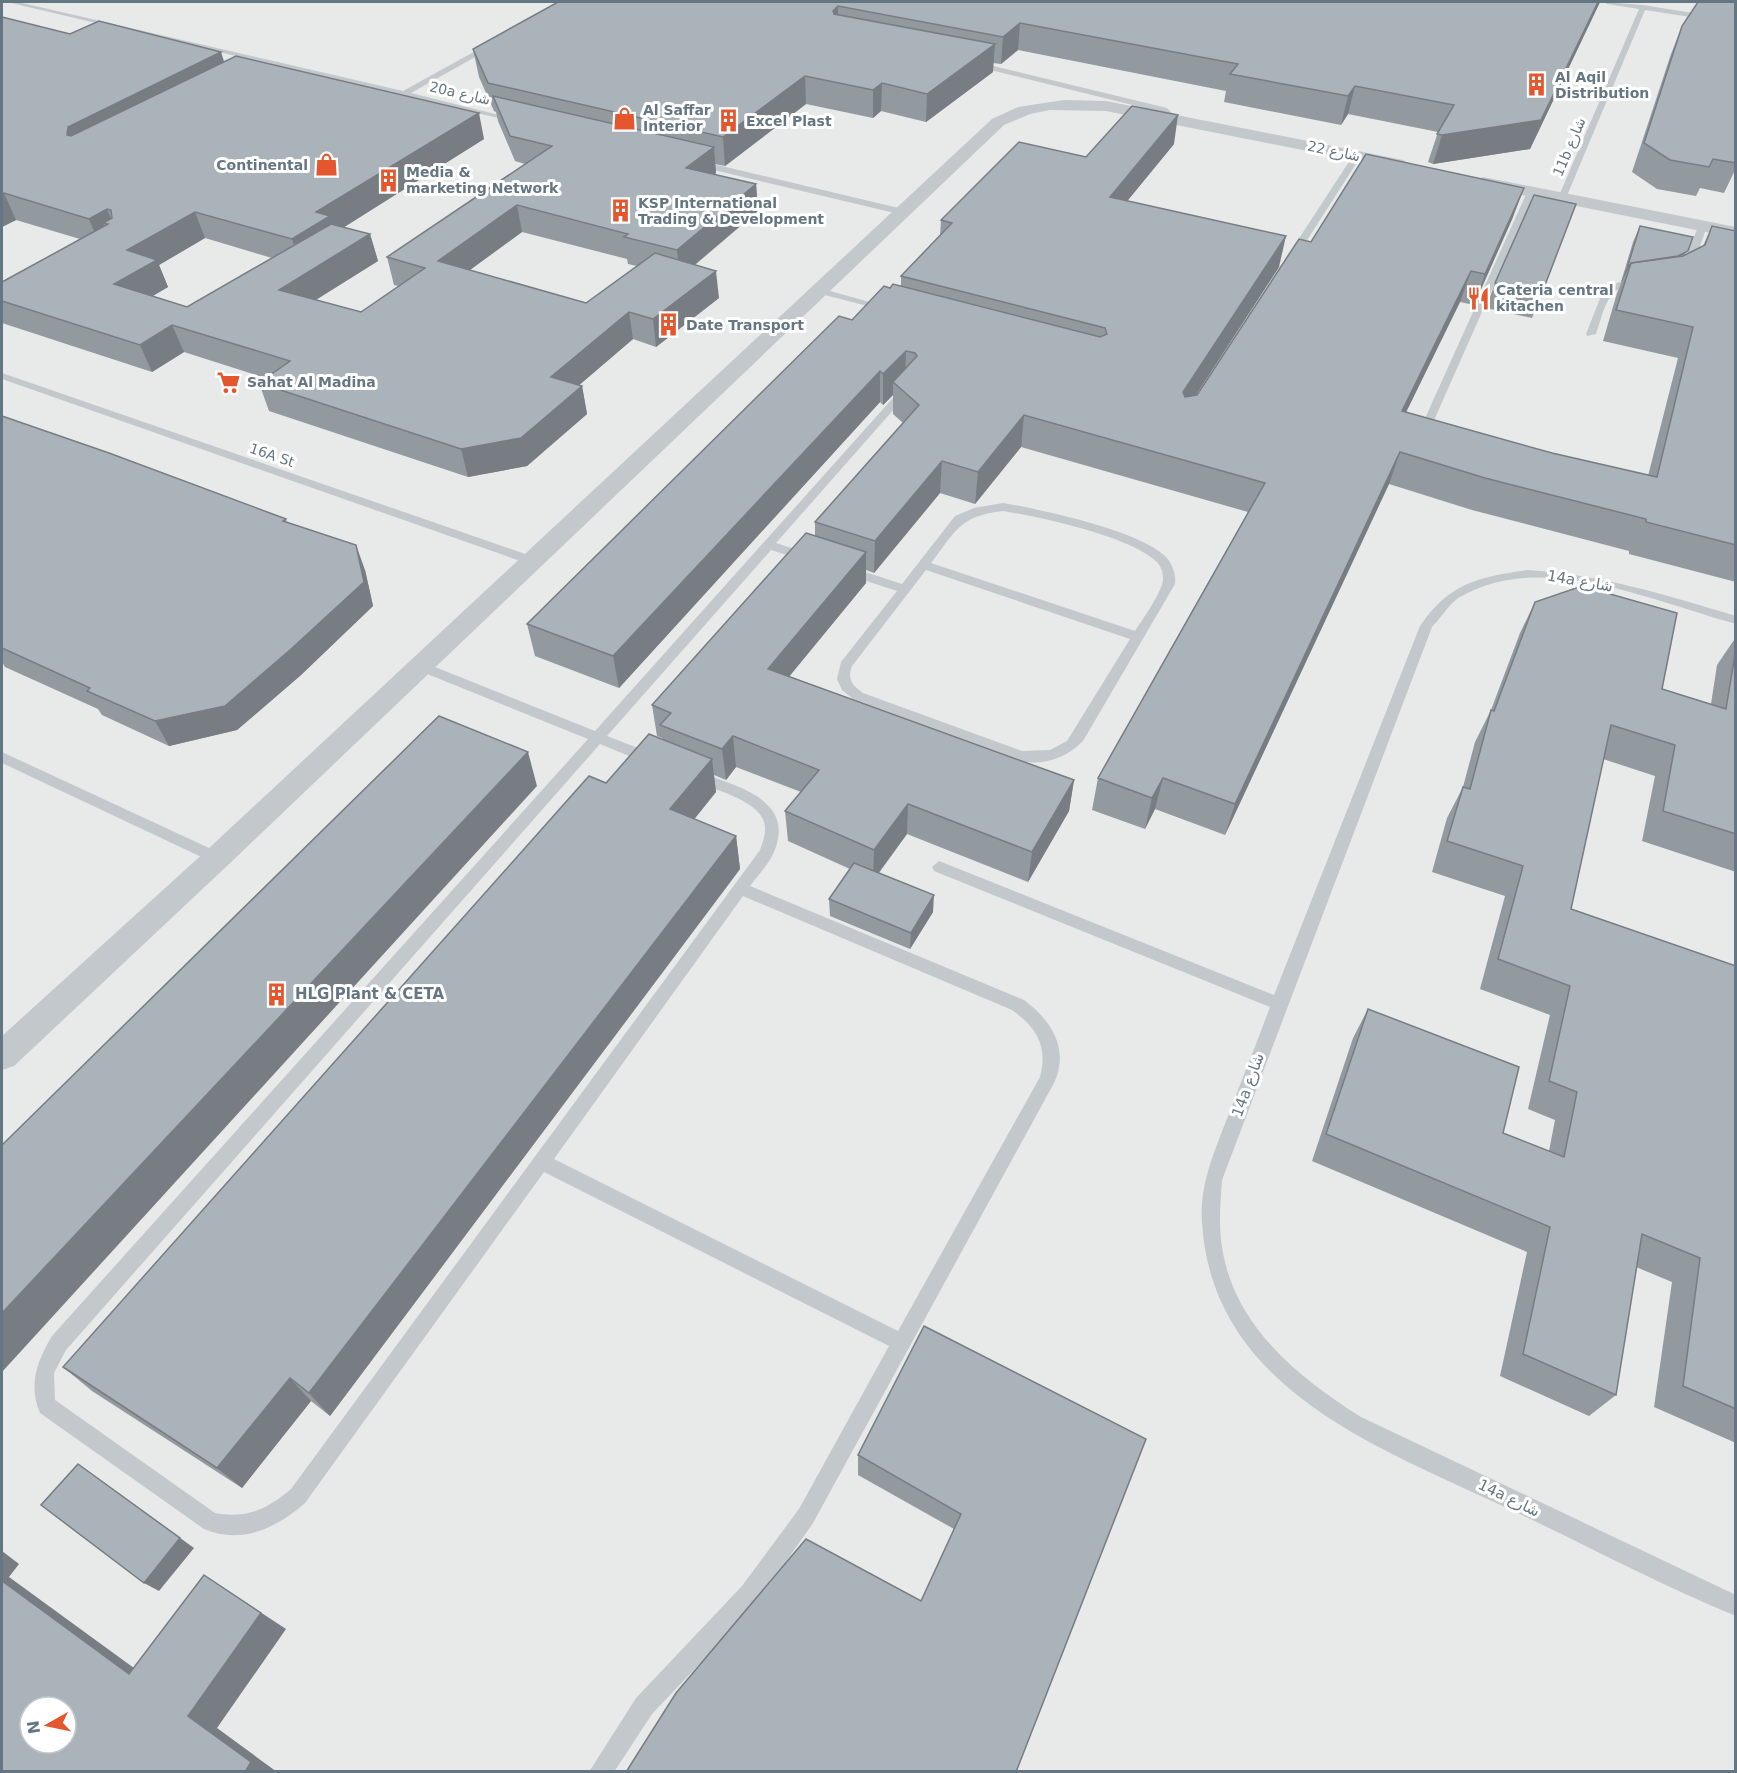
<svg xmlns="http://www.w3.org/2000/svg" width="1737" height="1773" viewBox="0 0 1737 1773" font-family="'DejaVu Sans',Vazirmatn,sans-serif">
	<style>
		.built { fill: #e8e9e9; fill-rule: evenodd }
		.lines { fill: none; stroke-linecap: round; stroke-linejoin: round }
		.lane { fill: #c3c8cc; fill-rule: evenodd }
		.street { fill: #c3c8cc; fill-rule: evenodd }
		.wall { fill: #929a9f; fill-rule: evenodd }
		.shaded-wall { fill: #777d82 }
		.building { fill: #aab3b9; stroke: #777d82; stroke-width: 1.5; fill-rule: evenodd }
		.labels { text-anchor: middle; stroke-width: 6; stroke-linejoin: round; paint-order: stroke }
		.far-poi-label { font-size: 14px; font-weight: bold; fill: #657683; stroke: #fff; text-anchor: start }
		.far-street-label { font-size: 14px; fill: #657683; stroke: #fff }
		.street-label { font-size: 15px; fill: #657683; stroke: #fff }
		.poi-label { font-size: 15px; font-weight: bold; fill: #657683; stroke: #fff; text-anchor: start }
	</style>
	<rect width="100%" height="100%" fill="#fafaf8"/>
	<path class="built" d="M2 2H1735V1771L2 1772ZM30 1707H66V1743H30Z"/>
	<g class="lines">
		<g class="lane">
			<path d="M7 2H18L403 91 490 43 493 47 411 93 519 120 515 122Z"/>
			<path d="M1604 2 1643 5 1736 20V24L1645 10 1566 198 1562 201 1558 198 1639 9 1607 4Z"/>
			<path d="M973 61 1167 108 1177 118 1170 120 1161 112 970 65Z"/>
			<path d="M1354 154 1361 156 1295 259H1289L1287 257Z"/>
			<path d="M696 160 903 209 908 212 903 215 693 165V161Z"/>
			<path d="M1528 190 1535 192 1428 434 1419 436 1418 434Z"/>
			<path d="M1699 224 1707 226 1692 269 1684 271 1682 269Z"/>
			<path d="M1619 282 1641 281 1646 284C1639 289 1630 286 1622 288 1606 291 1601 321 1596 334L1587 336 1586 334 1603 291Z"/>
			<path d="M817 289H823L891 308 883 310 817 293Z"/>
			<path d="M2 373 537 558 539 561 533 565 529 564 2 379Z"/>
			<path d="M901 389 910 391 776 543 810 554V560L806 561 771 550 607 736 656 755 658 759 656 763H646L600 744 66 1350 54 1373 55 1400 215 1513C246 1519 268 1509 291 1489L760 850C763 841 767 832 764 822 758 800 711 788 691 781L689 777 691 773H701C737 786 796 800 774 852 769 864 758 875 750 886L1024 1000C1051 1020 1070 1049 1054 1083L813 1523 758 1602 652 1714 614 1772H589L636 1698 742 1586 799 1509 889 1346 544 1172 305 1503C277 1528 241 1545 204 1529L40 1413C28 1385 37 1361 52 1336L588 739 415 669 413 666 415 663H425L595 731ZM743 896 1012 1010C1037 1028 1048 1046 1040 1077L898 1331 554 1159Z"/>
			<path d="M1003 503C1039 509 1143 531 1167 558 1173 566 1176 574 1175 584L1083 741C1066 759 1040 767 1016 760L853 699 842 690 837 679 841 662 897 591 842 573V567H850L902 584 955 516 974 508ZM1003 511C1040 517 1130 536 1157 562 1161 566 1163 573 1163 579 1163 591 1142 620 1135 631L931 563C956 531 959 516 1003 511ZM926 570 1130 639 1067 741 1050 750 1022 751 863 693C852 685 847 679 852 666Z"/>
			<path d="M1527 570C1599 574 1666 595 1736 616V624C1658 603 1550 554 1472 591 1467 594 1460 596 1456 600 1447 607 1440 619 1432 627L1222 1180C1220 1206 1218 1232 1224 1258 1240 1331 1301 1379 1361 1417L1736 1595V1616C1663 1586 1593 1549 1522 1515 1390 1451 1213 1395 1202 1223 1199 1183 1216 1148 1230 1111 1243 1077 1257 1042 1270 1007L934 871 932 867 939 861 1274 995 1420 626C1449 583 1478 577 1527 570Z"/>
			<path d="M2 752 222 854 224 858 222 862H212L2 763Z"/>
		</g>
		<g class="street">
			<path d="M1064 100 1106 101 1403 160 1412 165 1403 170 1106 111 1050 110 1030 114 1004 125 227 866 14 1066 2 1070V1036L207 850 992 119 1018 107Z"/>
			<path d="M1483 177 1736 227V238L1477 186 1474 182Z"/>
		</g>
	</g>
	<g class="wall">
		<path d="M558 2H1600L1530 149 1433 164 1428 162 1438 132 1348 114 1341 125 1224 102 1226 91 1018 50 1001 64 993 63V72L926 122 881 111 873 118 806 104 725 166 715 164 716 173 714 175 756 184 758 211 695 265 719 298 656 347 633 339 579 385 582 386 587 414 527 466 468 477 269 411 259 383 265 378 184 352 152 372 2 323V282L80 239 16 220 2 227V17L70 34 224 62 484 139 343 227 370 234 378 261 316 300 361 312 399 286 394 285 387 257 525 164 515 161 498 121 496 112 494 111 479 77 473 49ZM522 232 627 259 628 264 637 266 586 303 470 270ZM205 238 272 258 187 307 152 296 168 287 159 265Z"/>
		<path d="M1736 2V168L1724 193 1700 188 1696 196 1657 189 1632 172 1671 54 1682 26Z"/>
		<path d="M1174 144 1127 201 1279 267 1196 395H1197L1311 242 1513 217 1474 305 1460 302 1406 412 1552 453 1648 476 1678 358 1603 341 1617 293 1622 281 1621 282 1633 242 1640 226 1686 254 1703 246 1712 226 1736 231V582L1629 554V551L1472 510 1389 484 1225 835 1155 809 1145 829 1092 810 1098 778 1248 512 1021 447 975 504 940 493 874 573 866 570V583L789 676 1074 780 1069 811 1028 882 907 834 879 873 933 912 910 949 830 916 829 899 850 869 788 841 785 811 801 792 736 767 726 780 714 775 716 792 694 819 736 836 740 869 330 1416 311 1401 242 1488 92 1391 63 1367 606 783 663 739 662 738 657 736 652 705 815 536V522L903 423 893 414V395L883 405 880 402 619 688 535 656 527 624 852 320 890 288 901 286V276L940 236 941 220 1086 157Z"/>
		<path d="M1576 204 1532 318 1486 308 1495 283Z"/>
		<path d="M2 416 286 519 287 523 365 570 373 606 301 675 237 730 169 746 102 715 98 709 5 667 2 662Z"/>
		<path d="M1535 602 1662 689 1711 704 1717 665 1736 637V872L1642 841 1655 776 1603 759 1571 909 1736 966V1443L1654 1407 1672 1282 1636 1267 1616 1395 1589 1416 1500 1376 1527 1252 1312 1161 1353 1038 1368 1009 1503 1133 1549 1151 1555 1120 1528 1109 1550 1015 1480 989 1505 896 1432 872 1447 818 1463 787 1475 742 1491 710 1520 633Z"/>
		<path d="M924 1326 1016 1772 921 1601 954 1529 858 1475V1455Z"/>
	</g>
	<g class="shaded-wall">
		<path d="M1598 2H1600L1530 149 1433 164 1442 135Z"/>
		<path d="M838 6V33L833 11Z"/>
		<path d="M1020 23 1018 50 1001 64 1003 37Z"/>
		<path d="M995 44 993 72 926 122 927 94Z"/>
		<path d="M221 52 229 77 78 160 67 135 68 127Z"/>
		<path d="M805 76 806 104 725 166 723 137Z"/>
		<path d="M882 83 881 111 873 118V90Z"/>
		<path d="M1355 86 1348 114 1341 125 1348 96Z"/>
		<path d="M479 113 484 139 335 233 301 266 292 239 316 212Z"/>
		<path d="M1178 115 1174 144 1106 227 1110 197Z"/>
		<path d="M714 147 716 173 689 194 686 168Z"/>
		<path d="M756 184 758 211 680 277 677 250Z"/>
		<path d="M1524 188 1513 217 1474 305 1485 274Z"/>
		<path d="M4 193 16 220 2 227V194Z"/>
		<path d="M517 205 522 232 445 288 438 261Z"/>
		<path d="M107 209 118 236 108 224 103 223 110 240 100 245 89 219Z"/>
		<path d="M195 212 205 238 159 265 168 287 126 312 114 284 127 250Z"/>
		<path d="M370 234 378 261 288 317 279 290Z"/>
		<path d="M1286 236 1279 267 1177 424 1183 392Z"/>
		<path d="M1628 265H1630L1622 281 1621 282Z"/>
		<path d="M716 271 719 298 656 347 653 319Z"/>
		<path d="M1471 271 1460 302 1391 443 1402 411Z"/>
		<path d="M629 312 633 339 556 405 551 377Z"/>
		<path d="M172 325 184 352 152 372 140 345Z"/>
		<path d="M906 351 905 382H893V395L883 405V374Z"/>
		<path d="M880 371V402L619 688 613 656Z"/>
		<path d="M582 386 587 414 527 466 468 477 461 449Z"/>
		<path d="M1024 415 1021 447 975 504 978 472Z"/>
		<path d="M1400 452 1389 484 1225 835 1235 804Z"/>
		<path d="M942 461 940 493 874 573 875 541Z"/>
		<path d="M356 545 365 570 373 606 301 675 237 730 169 746 155 721Z"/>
		<path d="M866 552V583L770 700 768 669Z"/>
		<path d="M733 736 736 767 726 780 722 749Z"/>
		<path d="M528 752 537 786 2 1372V1313Z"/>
		<path d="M712 759 716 792 676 842 670 809Z"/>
		<path d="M1163 778 1155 809 1145 829 1152 798Z"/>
		<path d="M1074 780 1069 811 1028 882 1032 852Z"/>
		<path d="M908 804 907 834 873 880 874 850Z"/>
		<path d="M736 836 740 869 330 1416 309 1393Z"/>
		<path d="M934 895 933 912 910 949 911 933Z"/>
		<path d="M290 1378 311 1401 242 1488 217 1468Z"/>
		<path d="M78 1464 194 1548 159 1591 144 1583Z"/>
		<path d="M2 1551 19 1564 9 1577 160 1687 129 1674 2 1581Z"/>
		<path d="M204 1575 286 1629 217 1728 277 1772H245L188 1716Z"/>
	</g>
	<g class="building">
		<path d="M558 2H1598L1541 120 1442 135 1437 134 1454 105 1355 86 1348 96 1230 74 1238 64 1020 23 1003 37 838 6 833 11 834 14 995 44 927 94 882 83 873 90 805 76 723 137 488 83 473 49Z"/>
		<path d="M1698 2H1736V163L1713 159 1709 167 1670 160 1644 143 1682 26Z"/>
		<path d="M2 17 70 34 99 21 221 52 68 127 67 135 71 136 236 56 479 113 316 212 330 216 292 239 195 212 127 250 157 260 114 284 187 307 331 224 370 234 279 290 361 312 425 268 387 257 552 146 510 136 493 96 714 147 686 168 756 184 677 250 624 237 628 234 517 205 438 261 586 303 655 253 716 271 653 319 629 312 551 377 582 386 521 438 461 449 259 383 290 361 172 325 140 345 2 301V282L108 224 103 223 112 218 111 210 107 209 89 219 4 193 2 194Z"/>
		<path d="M1132 106 1178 115 1110 197 1286 236 1183 392 1185 397 1197 395 1299 239 1311 242 1366 154 1524 188 1485 274 1471 271 1402 411 1552 453 1657 477 1693 327 1616 310 1631 263 1683 256 1705 245 1712 226 1736 231V545L1646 522V519L1485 478 1400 452 1235 804 1163 778 1152 798 1098 778 1265 483 1024 415 978 472 942 461 875 541 815 522 919 405 893 382 917 356 915 353 906 351 883 374 880 371 613 656 527 624 839 316 852 320 884 286 890 288 893 284 1100 337 1107 334 1105 328 901 276 952 223 941 220 1019 142 1086 157Z"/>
		<path d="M1534 195 1576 204 1542 293 1495 283Z"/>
		<path d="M1640 226 1693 237 1688 251 1678 256 1631 263 1630 265H1628Z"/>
		<path d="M2 416 109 453 286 519 283 521 356 545 364 582 290 650 225 706 155 721 87 691 90 688 2 648Z"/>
		<path d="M806 533 866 552 768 669 1074 780 1032 852 908 804 874 850 785 811 819 770 733 736 722 749 660 725 671 713 652 705Z"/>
		<path d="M1582 586 1677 613 1662 689 1726 709 1736 648V834L1663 811 1675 745 1611 725 1571 909 1736 966V1409L1683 1386 1700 1258 1642 1234 1616 1395 1523 1354 1550 1227 1326 1134 1368 1009 1519 1067 1503 1133 1564 1157 1577 1092 1549 1081 1570 986 1498 959 1523 866 1447 841 1463 787 1470 789 1491 710 1494 711 1535 602Z"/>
		<path d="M439 716 528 752 2 1313V1145Z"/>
		<path d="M649 734 712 759 670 809 736 836 309 1393 290 1378 217 1468 63 1367 589 776 606 783Z"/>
		<path d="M854 863 934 895 911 933 829 899Z"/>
		<path d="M924 1326 1146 1439 1016 1772H626L676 1693 806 1539 921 1601 961 1514 858 1455Z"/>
		<path d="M78 1464 180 1538 144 1583 41 1505Z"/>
		<path d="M204 1575 261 1613 188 1716 251 1762 245 1772H2V1581L129 1674ZM30 1707H66V1743H30Z"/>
	</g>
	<defs>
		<symbol id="building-bare" viewBox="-9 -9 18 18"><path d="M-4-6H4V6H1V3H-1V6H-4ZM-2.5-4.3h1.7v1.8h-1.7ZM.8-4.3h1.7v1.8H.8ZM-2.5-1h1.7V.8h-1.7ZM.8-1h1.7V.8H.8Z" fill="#e4572e" stroke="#fff" stroke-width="2.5" paint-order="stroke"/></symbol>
		<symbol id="shop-bare" viewBox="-9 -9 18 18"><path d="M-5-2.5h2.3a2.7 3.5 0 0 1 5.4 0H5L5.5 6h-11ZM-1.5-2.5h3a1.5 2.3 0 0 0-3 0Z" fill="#e4572e" stroke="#fff" stroke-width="2.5" paint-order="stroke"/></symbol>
		<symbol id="restaurant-bare" viewBox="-9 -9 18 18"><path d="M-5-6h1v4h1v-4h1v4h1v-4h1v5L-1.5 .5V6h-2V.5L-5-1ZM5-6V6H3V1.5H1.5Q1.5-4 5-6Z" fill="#e4572e" stroke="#fff" stroke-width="2.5" paint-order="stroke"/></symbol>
		<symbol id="supermarket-bare" viewBox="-9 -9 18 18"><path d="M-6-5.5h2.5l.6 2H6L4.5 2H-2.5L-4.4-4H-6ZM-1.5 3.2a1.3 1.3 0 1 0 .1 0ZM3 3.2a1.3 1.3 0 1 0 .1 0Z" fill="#e4572e" stroke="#fff" stroke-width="2.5" paint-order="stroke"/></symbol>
	</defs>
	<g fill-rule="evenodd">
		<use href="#building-bare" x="1520" y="68" width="33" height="33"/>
		<use href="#shop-bare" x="608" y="102" width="33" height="33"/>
		<use href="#building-bare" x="712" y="104" width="33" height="33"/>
		<use href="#shop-bare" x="310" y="148" width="33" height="33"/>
		<use href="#building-bare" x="372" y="164" width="33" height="33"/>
		<use href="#building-bare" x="604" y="194" width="33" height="33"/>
		<use href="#restaurant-bare" x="1462" y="282" width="33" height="33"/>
		<use href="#building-bare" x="652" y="308" width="33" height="33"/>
		<use href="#supermarket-bare" x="212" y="366" width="33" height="33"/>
		<use href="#building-bare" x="260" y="978" width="33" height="33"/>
	</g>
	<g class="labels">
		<g class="far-poi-label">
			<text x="1555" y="82">Al Aqil<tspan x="1555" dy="16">Distribution</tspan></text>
			<text x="643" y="115">Al Saffar<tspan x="643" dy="16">Interior</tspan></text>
			<text x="746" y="126">Excel Plast</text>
			<text x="308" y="170" text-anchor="end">Continental</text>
			<text x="406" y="177">Media &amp;<tspan x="406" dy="16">marketing Network</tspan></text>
			<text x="638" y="208">KSP International<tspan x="638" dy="16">Trading &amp; Development</tspan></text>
			<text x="1496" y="295">Cateria central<tspan x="1496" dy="16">kitachen</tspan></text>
			<text x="686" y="330">Date Transport</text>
			<text x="247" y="387">Sahat Al Madina</text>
		</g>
		<g class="far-street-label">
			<text transform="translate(460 93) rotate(13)" y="5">20a شارع</text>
			<text transform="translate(1569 147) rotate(-67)" y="5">11b شارع</text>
			<text transform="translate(1334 151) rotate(12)" y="5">شارع 22</text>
			<text transform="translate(272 455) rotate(19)" y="5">16A St</text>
		</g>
		<g class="street-label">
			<text transform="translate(1580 581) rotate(10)" y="5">14a شارع</text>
			<text transform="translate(1248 1085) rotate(-70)" y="5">14a شارع</text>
			<text transform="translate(1509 1498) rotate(26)" y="5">14a شارع</text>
		</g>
		<g class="poi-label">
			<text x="295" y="999">HLG Plant &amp; CETA</text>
		</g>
	</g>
	<rect width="1737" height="1773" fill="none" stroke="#657683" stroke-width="6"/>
	<g transform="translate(48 1725) rotate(261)"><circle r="28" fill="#ffffff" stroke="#c1c8cd" stroke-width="1.5"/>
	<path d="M0-4.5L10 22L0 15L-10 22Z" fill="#e4572e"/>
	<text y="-9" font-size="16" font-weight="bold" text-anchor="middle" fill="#657683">N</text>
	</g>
</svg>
